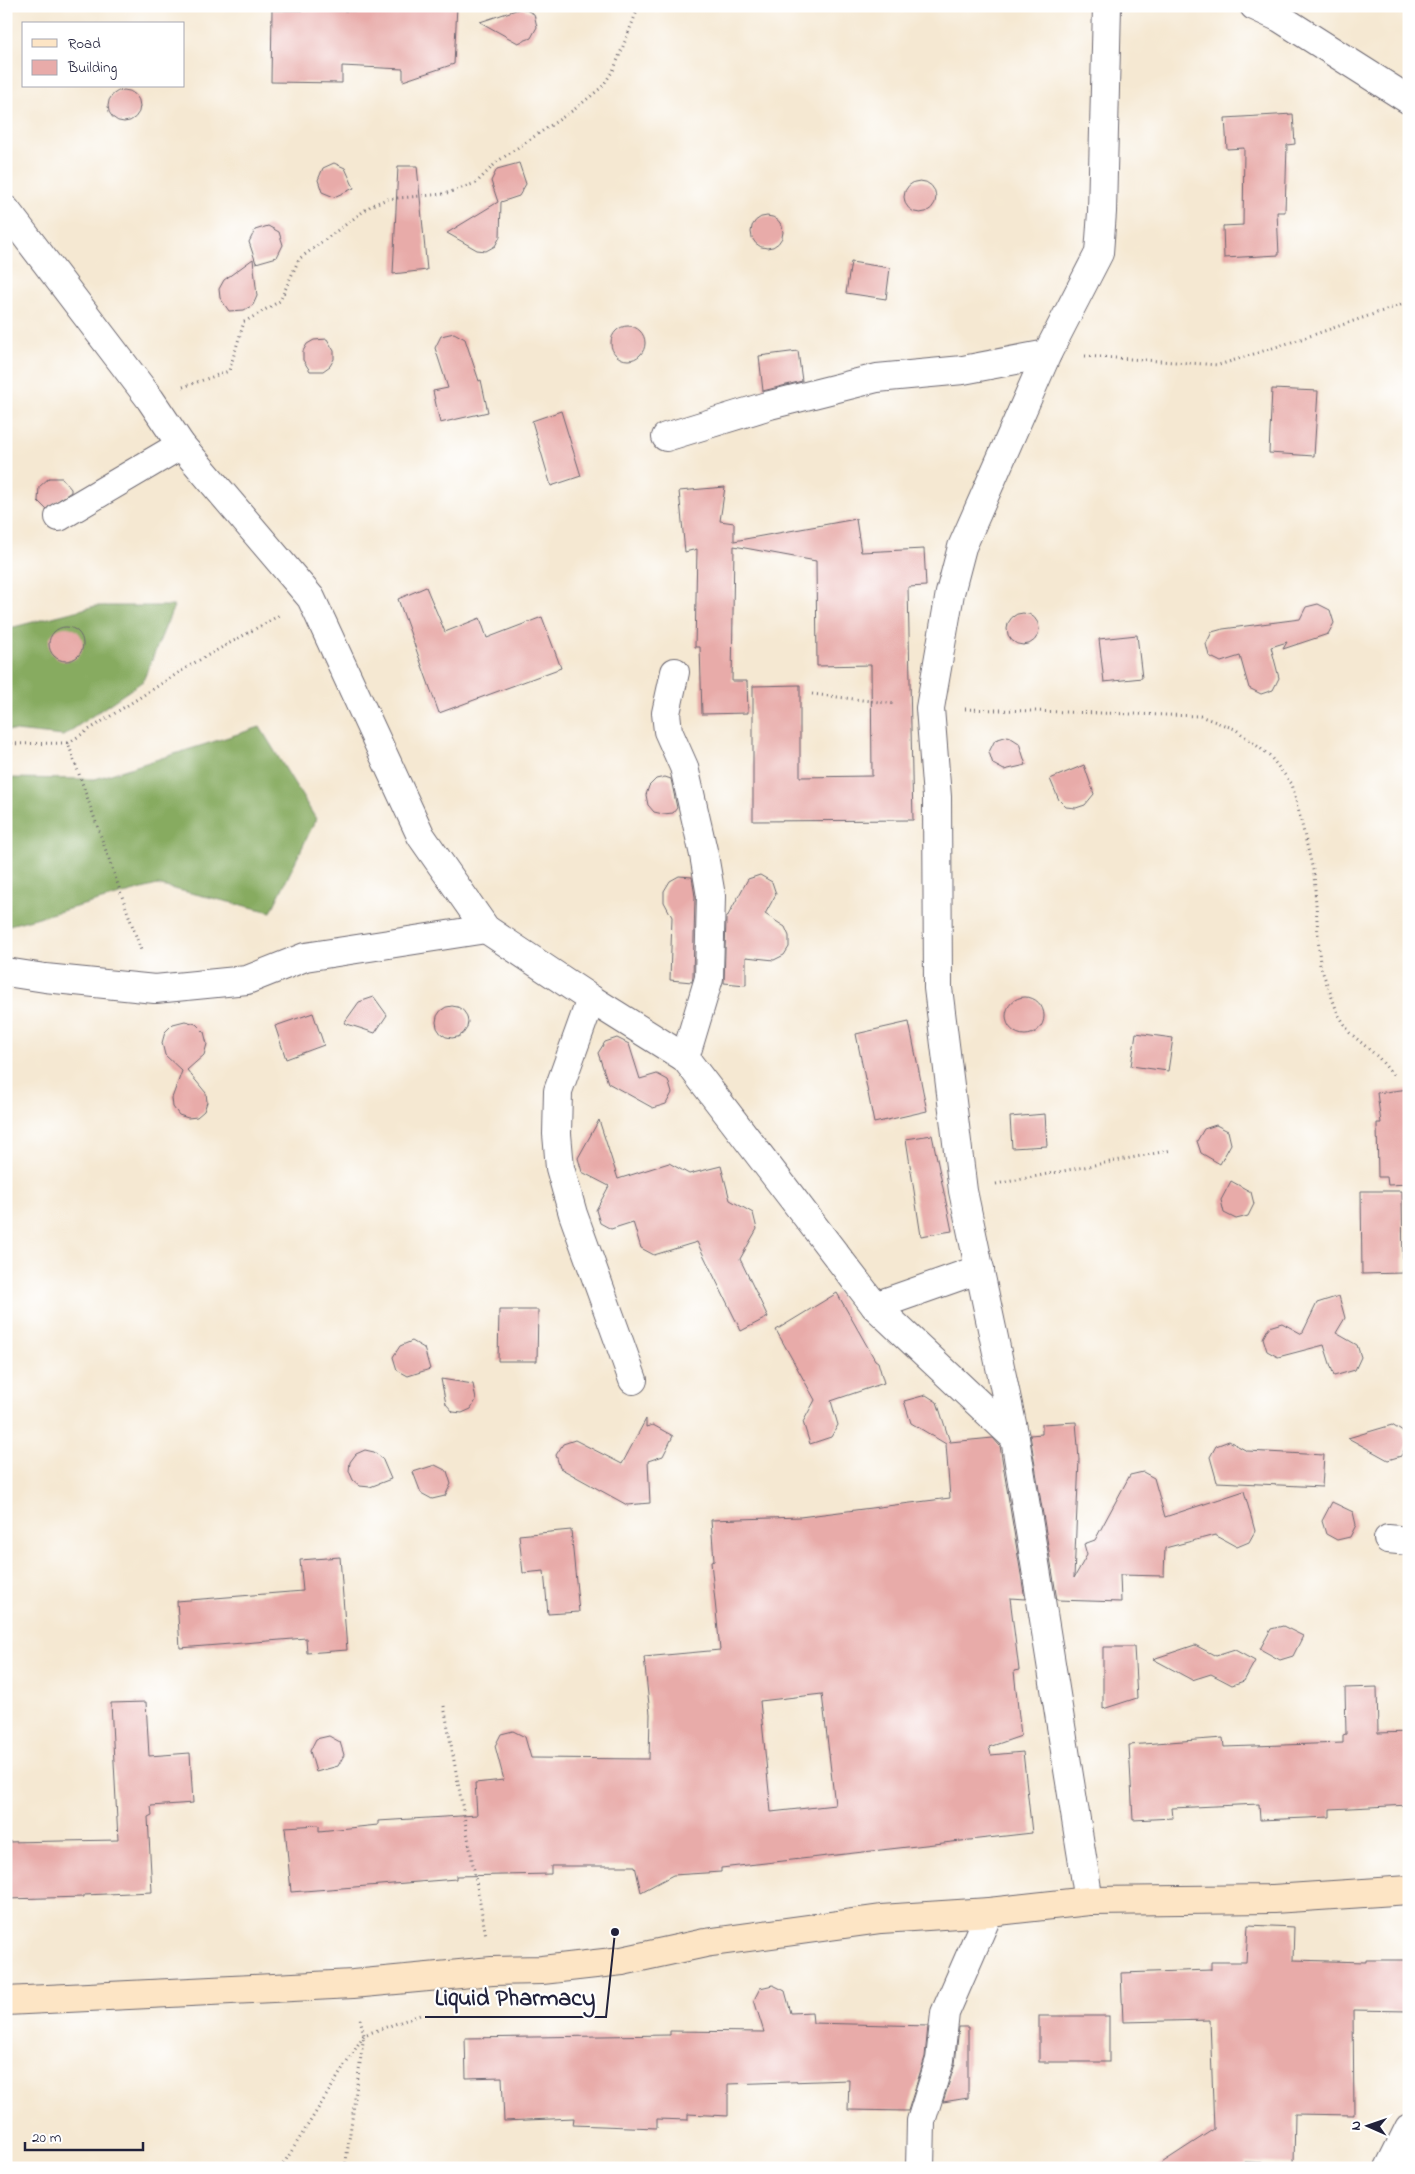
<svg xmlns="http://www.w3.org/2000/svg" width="1415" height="2174" viewBox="0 0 1415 2174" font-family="'Indie Flower',sans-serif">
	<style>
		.forest { fill: #87ab60; stroke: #54664e }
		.building { fill: #e8aba9; fill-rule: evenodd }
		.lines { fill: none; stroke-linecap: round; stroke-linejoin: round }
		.street-casing { stroke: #6c6770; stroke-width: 30 }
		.secondary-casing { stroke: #6c6770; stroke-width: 30 }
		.path { stroke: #6c6770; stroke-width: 3; stroke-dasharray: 1 4; stroke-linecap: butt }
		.street { stroke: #fff; stroke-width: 28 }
		.secondary { stroke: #fde5c5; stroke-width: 28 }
		.leader { fill: none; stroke: #22223b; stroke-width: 2 }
		.callout-dot { fill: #22223b; stroke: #fff; stroke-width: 2 }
		.callout-label { font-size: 24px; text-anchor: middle; font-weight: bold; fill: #22223b; stroke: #fff; stroke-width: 4.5; stroke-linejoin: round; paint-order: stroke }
	</style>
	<rect width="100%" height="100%" fill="#fff"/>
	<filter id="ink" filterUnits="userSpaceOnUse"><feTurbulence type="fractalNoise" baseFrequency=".02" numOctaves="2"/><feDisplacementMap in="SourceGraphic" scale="10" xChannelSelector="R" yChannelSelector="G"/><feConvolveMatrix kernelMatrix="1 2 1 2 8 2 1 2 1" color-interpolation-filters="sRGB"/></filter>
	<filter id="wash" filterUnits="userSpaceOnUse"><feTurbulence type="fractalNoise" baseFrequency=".0096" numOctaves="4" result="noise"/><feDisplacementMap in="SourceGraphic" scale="20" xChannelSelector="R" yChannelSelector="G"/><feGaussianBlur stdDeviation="1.12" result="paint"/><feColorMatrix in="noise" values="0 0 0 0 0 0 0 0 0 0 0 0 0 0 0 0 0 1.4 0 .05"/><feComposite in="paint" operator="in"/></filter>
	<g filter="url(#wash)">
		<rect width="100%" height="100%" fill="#f5e8d2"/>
		<g class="forest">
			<path d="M95 606H174L143 681 63 736 6 730V629Z"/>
			<path d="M260 727 316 819 271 912 157 885 6 926V778L95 779Z"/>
		</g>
		<g id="blocks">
			<g class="building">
				<path d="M403 6H457L454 64 403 81V69L342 66V83L271 82 272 10 367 11V7L403 9Z"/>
				<path d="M522 8 534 14 537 27 531 38 518 43 480 22Z"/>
				<circle cx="124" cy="106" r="16"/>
				<path d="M1293 114 1295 144 1287 145 1285 212H1277L1279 255 1224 258 1223 226 1243 225 1244 148 1227 149 1225 118Z"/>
				<path d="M334 163 345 168 354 188 334 197 322 192 318 180 323 168Z"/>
				<path d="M519 163 526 184 519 196 501 202 500 237 495 246 486 251 477 250 447 233 498 202 491 181 497 169Z"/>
				<path d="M398 166H417L427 270 393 274Z"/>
				<circle cx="920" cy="197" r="16"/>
				<circle cx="767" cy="232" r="16"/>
				<path d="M268 226 279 232 283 245 277 257 256 263 249 242 255 230Z"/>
				<path d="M253 259 257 296 253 305 244 310 229 311 220 298 219 289 224 280Z"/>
				<path d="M851 262 890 268 886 299 846 293Z"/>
				<circle cx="628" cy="343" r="17"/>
				<path d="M454 333 465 339 479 381 481 380 488 412 440 423 433 391 448 388 435 348 441 336Z"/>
				<path d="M327 339 334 351V359L330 366 323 371H310L303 360V351L307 344 314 340Z"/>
				<path d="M798 351 802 381 763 391 759 356Z"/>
				<path d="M1272 389 1318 391 1314 456 1269 453Z"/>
				<path d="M561 411 581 476 551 486 532 421Z"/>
				<path d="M49 478H62L71 489V492L46 509 38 501 39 487Z"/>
				<path d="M725 487 720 521 734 523V541L856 519 861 552 924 549 926 586 908 587 913 820 753 821V686L800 685V777L872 776 871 665 817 666 816 561 734 546 732 681H747L748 713 702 714 700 647H695L697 549 685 552 679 491Z"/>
				<path d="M426 587 445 632 480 618 487 638 542 617 561 668 439 713 398 599Z"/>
				<path d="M1318 604 1330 610 1334 623 1328 634 1283 649 1287 642 1271 647 1279 678 1273 690 1261 694 1249 688 1240 656 1221 662 1209 656 1206 644 1212 632 1223 629 1300 619 1306 607Z"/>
				<circle cx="1023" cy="629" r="16"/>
				<circle cx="66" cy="644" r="17"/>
				<path d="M1137 635 1142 678 1104 682 1099 639Z"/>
				<path d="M1008 736 1019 743 1026 765 1004 770 993 764 989 752 995 740Z"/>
				<path d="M1084 765 1094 794 1085 805 1076 808 1066 807 1059 800 1050 779Z"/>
				<path d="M665 777 671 779 677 808 673 813 663 814 654 812 648 805 646 795 649 786 656 779Z"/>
				<path d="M760 875 772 882 776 894 765 914 785 927 789 936V947L784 955 774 960 746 957V985L724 983 726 919 748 879Z"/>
				<path d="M679 876 692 877 695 897 693 976 692 982 670 980 672 917 664 902V891L670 881Z"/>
				<circle cx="1025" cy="1016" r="19"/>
				<path d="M374 997 387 1015 375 1033 344 1023 359 1002Z"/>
				<circle cx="452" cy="1022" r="16"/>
				<path d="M313 1013 324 1045 286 1059 275 1026Z"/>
				<path d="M185 1021 196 1024 204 1032 207 1044 204 1055 187 1070 206 1093 207 1102 204 1111 197 1117 188 1118 179 1115 173 1107 172 1098 182 1071 165 1055 162 1043 165 1032 173 1024Z"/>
				<path d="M909 1022 927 1111 874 1123 856 1034Z"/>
				<path d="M1136 1033 1173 1038 1168 1071 1131 1066Z"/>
				<path d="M617 1038 629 1044 640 1079 657 1074 668 1080 672 1093 666 1104 653 1108 608 1083 598 1053 605 1042Z"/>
				<path d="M1409 1089V1184L1388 1185 1387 1177H1378L1377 1123H1381L1377 1093Z"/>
				<path d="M1045 1114 1047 1146 1012 1148 1010 1117Z"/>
				<path d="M599 1120 618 1179 669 1163 689 1174 721 1166 730 1200 753 1213 757 1229 740 1259 768 1317 741 1331 697 1242 654 1255 641 1248 633 1222 611 1229 600 1223 596 1210 609 1186 582 1172 578 1158Z"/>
				<path d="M1216 1125 1228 1131 1231 1144 1220 1164 1201 1153 1197 1141 1204 1129Z"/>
				<path d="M932 1135 952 1231 921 1236 906 1139Z"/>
				<path d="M1231 1181 1251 1192 1254 1204 1248 1216 1236 1219 1224 1213 1221 1200Z"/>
				<path d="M1361 1191H1402L1403 1273 1362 1274Z"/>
				<path d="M837 1293 875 1360 878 1362 884 1383 831 1401 838 1425 831 1437 810 1444 803 1422 815 1400 776 1330Z"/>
				<path d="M1339 1296 1345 1318 1336 1333 1357 1345 1361 1357 1355 1370 1334 1376 1324 1345 1278 1357 1267 1351 1263 1338 1269 1327 1282 1323 1302 1334 1317 1303Z"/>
				<path d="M499 1310H538L537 1361H498Z"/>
				<path d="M412 1341 424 1348 430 1369 408 1376 397 1370 393 1357 400 1346Z"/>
				<path d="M441 1379 473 1384 476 1400 471 1409 462 1413 453 1412 446 1404Z"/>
				<path d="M926 1395 937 1402 950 1442 993 1438 1000 1446 1025 1599 1010 1598 1019 1670 1014 1671 1021 1736 989 1747 991 1755 1023 1752 1032 1833 721 1868V1872L673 1875 641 1892 635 1866H551V1874L456 1876V1879L291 1892 285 1827 319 1825V1831L378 1825V1821L477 1815 475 1783 504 1780 495 1746 501 1734 513 1731 525 1737 531 1758 649 1759 650 1714 644 1657 720 1650 711 1562 714 1561 711 1520 800 1517 950 1498 946 1444 911 1423 904 1401ZM822 1694 835 1805 771 1812 760 1701Z"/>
				<path d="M646 1419V1427L653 1425 673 1436 663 1456 648 1461 650 1503 627 1505 560 1468 556 1455 563 1444 575 1440 622 1464Z"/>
				<path d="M1076 1422 1079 1459 1074 1578 1087 1555 1084 1544 1095 1540 1130 1475 1143 1472 1154 1478 1165 1517 1244 1491 1255 1531 1249 1542 1237 1547 1215 1535 1165 1548 1164 1576 1120 1575 1121 1602 1057 1600 1030 1435 1042 1434V1424Z"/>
				<path d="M1392 1425 1403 1432 1407 1444 1401 1456 1388 1460 1348 1438Z"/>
				<path d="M1229 1441 1247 1451 1324 1455 1322 1487 1217 1482 1210 1457 1216 1446Z"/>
				<path d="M365 1450 374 1452 382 1458 391 1479 370 1487 360 1486 353 1480 349 1471 350 1462 356 1454Z"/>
				<path d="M435 1465 447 1471 451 1484 445 1496 432 1499 421 1493 413 1472Z"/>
				<path d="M1332 1502 1353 1512 1356 1525 1350 1537 1337 1540 1326 1534 1322 1521Z"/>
				<path d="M571 1530 579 1612 548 1614 544 1571 523 1573 519 1535Z"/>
				<path d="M340 1557 347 1650 307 1653 306 1638 180 1648 177 1601 303 1591 300 1560Z"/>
				<path d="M1283 1626 1303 1636 1293 1656 1280 1660 1260 1649 1271 1629Z"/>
				<path d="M1195 1645 1216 1656 1235 1650 1255 1661 1244 1681 1232 1685 1211 1674 1192 1680 1153 1659Z"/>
				<path d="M1103 1647H1134L1137 1698 1103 1709Z"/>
				<path d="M1377 1687 1378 1733 1409 1732V1805L1330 1809V1817L1260 1820 1259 1804 1172 1808 1173 1818 1133 1820 1129 1745 1223 1738 1224 1747 1343 1743V1735L1346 1734 1345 1688Z"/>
				<path d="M146 1702 149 1756 190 1753 193 1803 151 1806 152 1815 148 1817 152 1892 84 1895V1897L6 1899V1842L118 1840 111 1703Z"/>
				<path d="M329 1736 340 1742 344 1755 338 1766 316 1772 310 1751 316 1739Z"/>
				<path d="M1248 1925 1294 1927 1293 1960 1366 1962V1960H1409V2011L1353 2010 1354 2115 1295 2114 1294 2164 1245 2162V2168H1154L1214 2129 1210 2020 1123 2022 1121 1973 1211 1970V1962H1246Z"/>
				<path d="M773 1985 785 1991 791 2013 812 2012 813 2023 928 2026 925 2057 908 2111 848 2110 849 2080 728 2084V2116L688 2114V2120L657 2119V2128L573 2125 574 2118 504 2121 502 2077 466 2078 465 2038 670 2035V2031L764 2032 754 2000 760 1988Z"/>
				<rect x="1039" y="2016" width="70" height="46"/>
				<path d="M959 2027H968V2098L943 2102 955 2064Z"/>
			</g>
		</g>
	</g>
	<g filter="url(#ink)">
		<use href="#blocks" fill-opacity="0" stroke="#6c6770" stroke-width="1"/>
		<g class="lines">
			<defs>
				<g id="street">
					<path d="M1254 6 1280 18 1409 100"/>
					<path d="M6 210 150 399 181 445 311 598 421 836 486 929 591 999 685 1058 875 1306 1015 1438 1089 1901"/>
					<path d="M666 437 770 405 877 378 963 370 1047 354"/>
					<path d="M59 517 181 445"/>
					<path d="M675 672 666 713 668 731 684 767 704 855 711 896 709 978 685 1058"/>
					<path d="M6 972 45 978 155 989 247 980 305 957 486 929"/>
					<path d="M591 999 558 1091 557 1134 560 1168 573 1214 633 1380"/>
					<path d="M875 1306 980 1269"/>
					<path d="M1015 1438 963 1191 938 988 937 797 930 708 950 593 962 547 1047 354 1099 253 1102 212 1107 6"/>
					<path d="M1388 1539 1409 1541"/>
					<path d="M920 2168 921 2121 940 2060 945 2013 989 1912"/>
					<path d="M1389 2168 1409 2128"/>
				</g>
				<path id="secondary" d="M6 2001 353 1984 492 1971 542 1970 622 1961 705 1943 881 1919 989 1912 1089 1901 1273 1899 1409 1890"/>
			</defs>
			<use href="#street" class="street-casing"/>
			<use href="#secondary" class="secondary-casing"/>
			<g class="path">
				<path d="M1085 356 1219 365 1301 339 1409 302"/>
				<path d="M183 387 229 371 244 322 280 301 299 259 372 205 387 199 444 194 476 183 498 161 575 109 602 87 614 69 639 6"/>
				<path d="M812 694 896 704"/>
				<path d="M965 709 1200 716 1235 729 1269 755 1292 784 1314 874 1320 965 1338 1014 1350 1033 1378 1057 1393 1075"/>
				<path d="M68 743 194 663 280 615"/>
				<path d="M6 744 68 743 142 953"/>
				<path d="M996 1184 1172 1150"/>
				<path d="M444 1706 486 1936"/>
				<path d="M281 2168 364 2035 420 2015"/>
				<path d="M345 2168 364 2035 360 2018"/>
			</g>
			<use href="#street" class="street"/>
			<use href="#secondary" class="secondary"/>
		</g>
	</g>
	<path class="leader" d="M615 1932L606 2017H425"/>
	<circle class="callout-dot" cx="615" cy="1932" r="5"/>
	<g class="callout-label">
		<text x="515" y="2005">Liquid Pharmacy</text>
	</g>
	<rect width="1415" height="2174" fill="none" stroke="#fff" stroke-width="25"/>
	<rect x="22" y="22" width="162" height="65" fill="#ffffff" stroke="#a7a7b1"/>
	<rect x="32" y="39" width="25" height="8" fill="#fde5c5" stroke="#a7a7b1"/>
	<text x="68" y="48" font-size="15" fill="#22223b">Road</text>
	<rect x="32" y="60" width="25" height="15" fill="#e8aba9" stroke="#a7a7b1"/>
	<text x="68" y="72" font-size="15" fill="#22223b">Building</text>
	<g transform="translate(1368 2126) rotate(272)" stroke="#ffffff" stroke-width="4" paint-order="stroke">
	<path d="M0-4L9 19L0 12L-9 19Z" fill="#22223b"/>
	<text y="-8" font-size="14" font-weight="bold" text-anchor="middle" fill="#22223b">N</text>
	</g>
	<path d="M25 2142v8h118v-8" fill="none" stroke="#22223b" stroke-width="2.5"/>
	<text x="32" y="2142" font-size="15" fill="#22223b" stroke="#ffffff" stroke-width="4" paint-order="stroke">20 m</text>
</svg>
